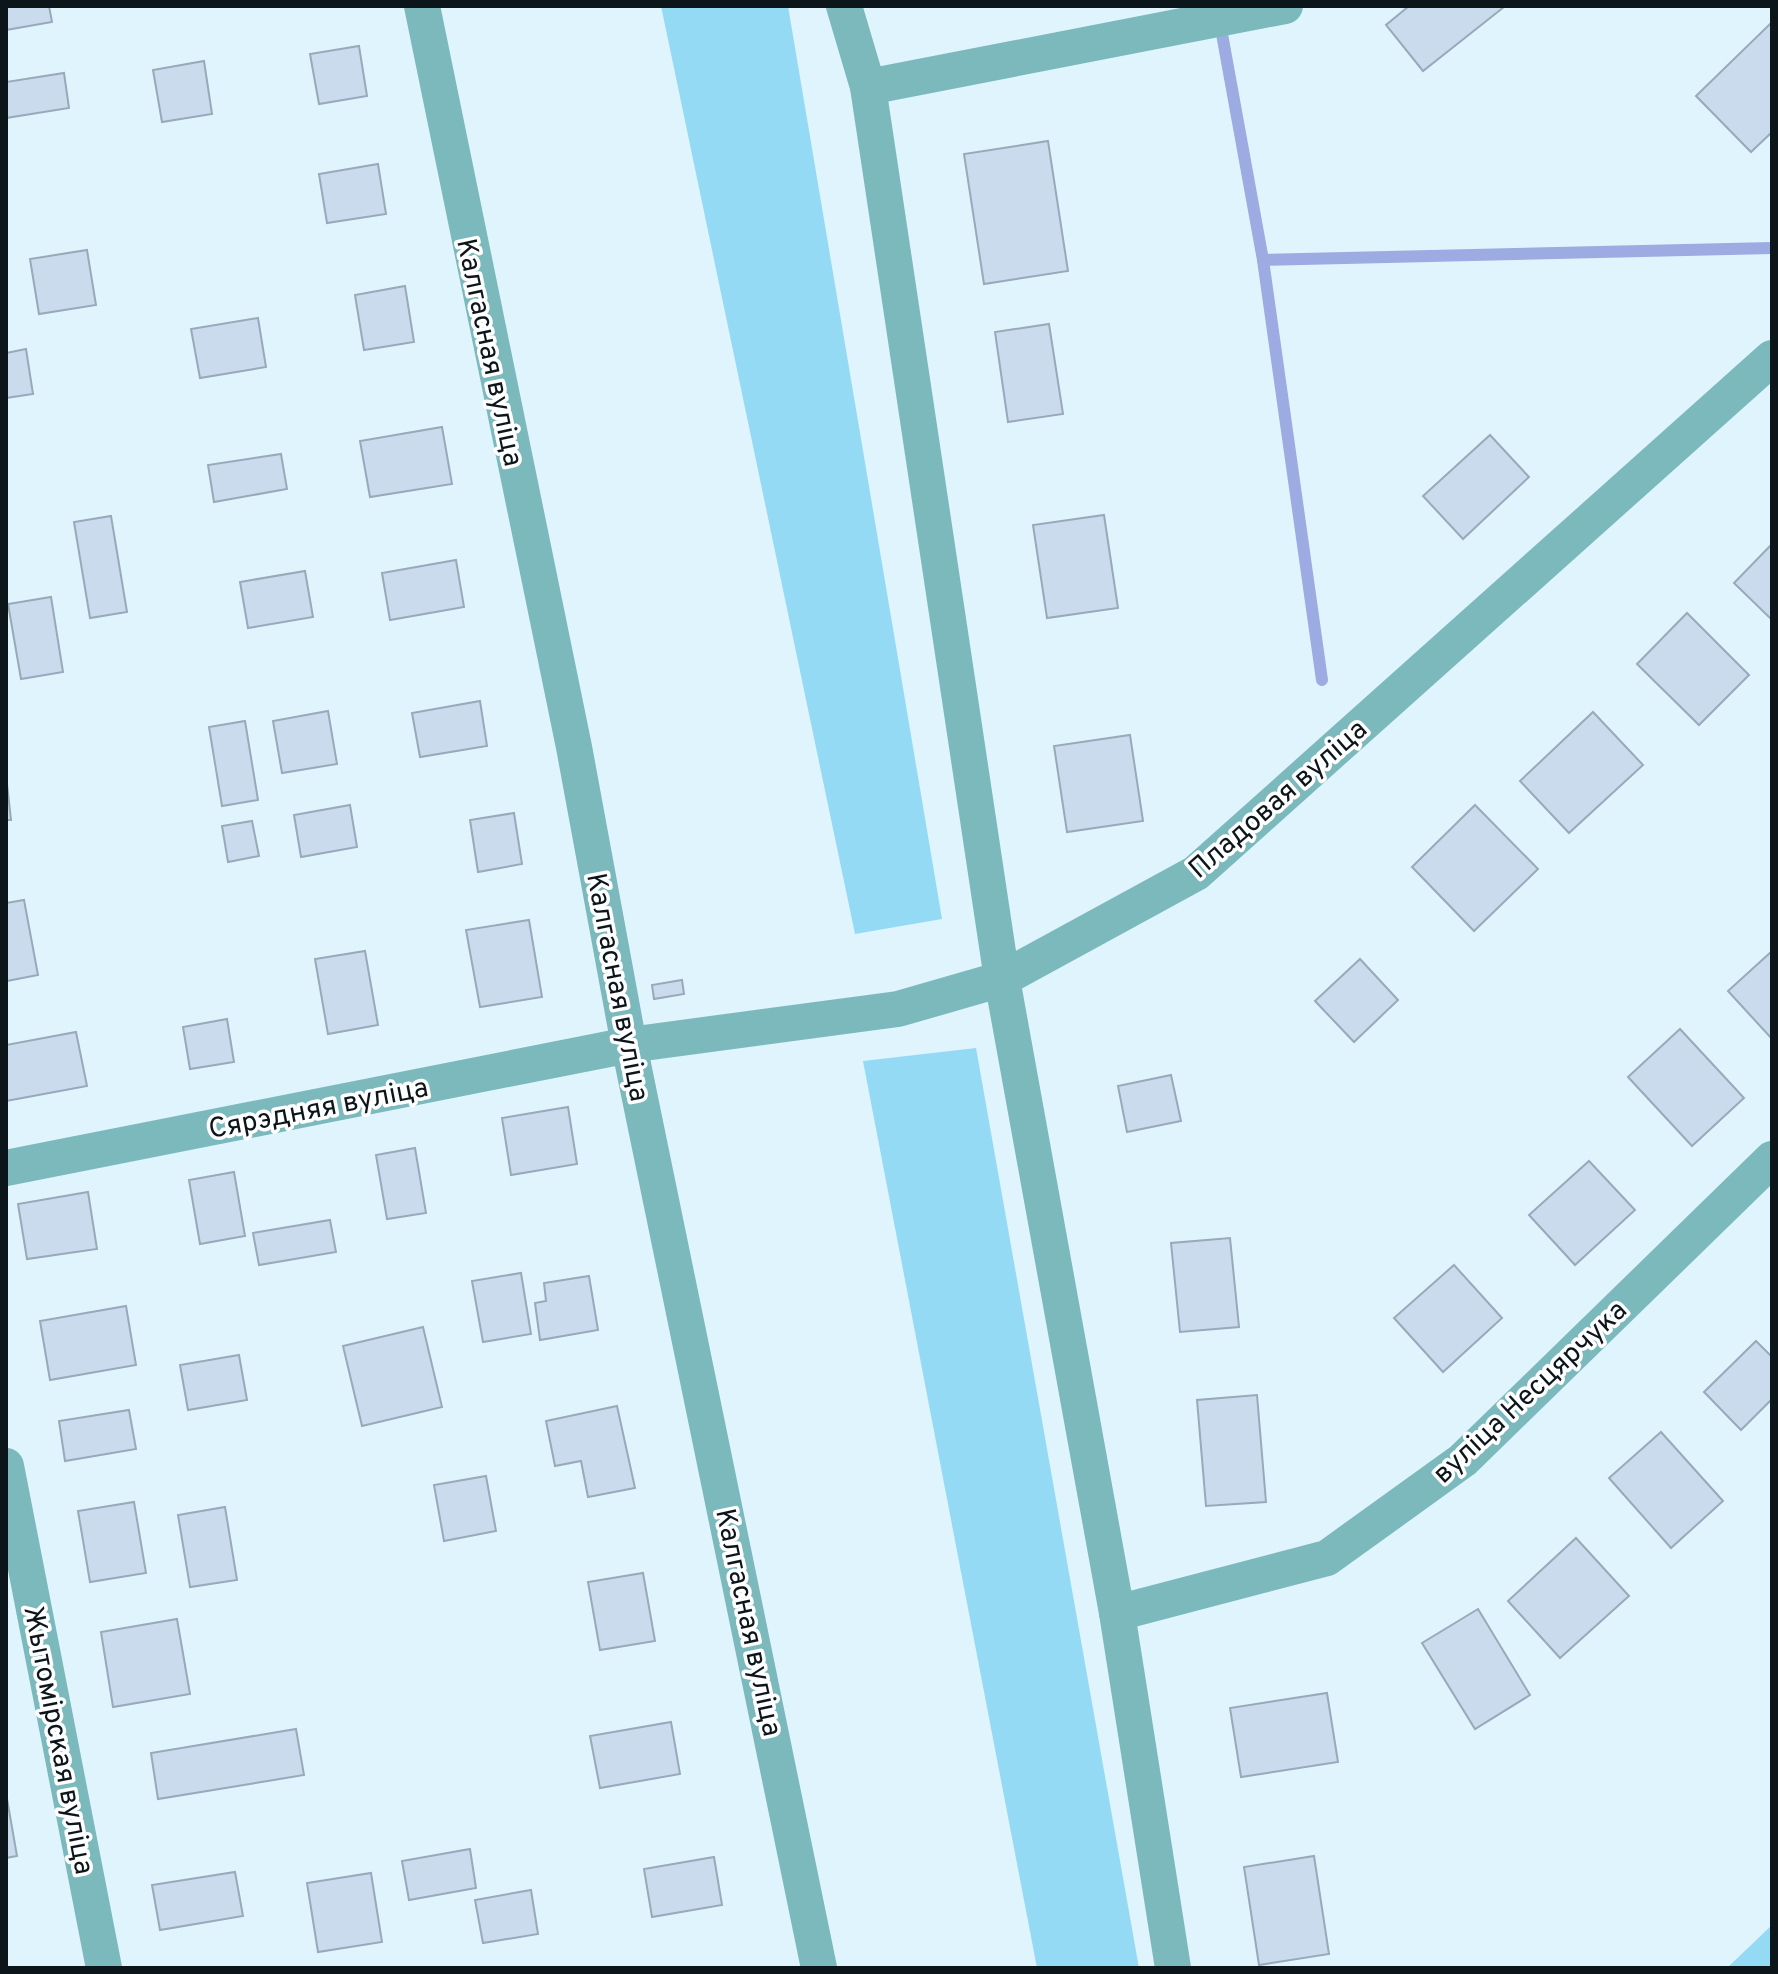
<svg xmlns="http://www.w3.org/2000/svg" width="1778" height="1974" viewBox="0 0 1778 1974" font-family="Overpass,sans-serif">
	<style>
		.green { fill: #95daf4 }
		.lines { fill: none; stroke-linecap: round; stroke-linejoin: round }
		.stream { stroke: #9cabe1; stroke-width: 12 }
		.building { fill: #c9dbec; stroke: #98a9ba; stroke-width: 2 }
		.minor { stroke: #7cb9bc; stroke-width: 36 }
		.labels { text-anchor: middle; stroke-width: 7; stroke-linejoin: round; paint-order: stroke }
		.street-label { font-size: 28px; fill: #0c1519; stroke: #fefefe }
	</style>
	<rect width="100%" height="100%" fill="#e0f4fd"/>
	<g class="green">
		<path d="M661 6H788L942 919 855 934Z"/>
		<path d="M976 1048 1139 1968H1037L863 1061Z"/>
		<path d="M1772 1925V1968H1727Z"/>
	</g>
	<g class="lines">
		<g class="stream">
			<path d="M1220 23 1263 260 1322 680"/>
			<path d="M1263 260 1772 248"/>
		</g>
	</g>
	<g class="building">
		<path d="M6 6H49L52 22 6 30Z"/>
		<path d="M1409 6H1503L1504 7 1423 71 1386 25Z"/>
		<path d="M1772 22V132L1751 152 1696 96Z"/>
		<path d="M359 46 367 96 319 104 310 54Z"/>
		<path d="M204 61 212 114 162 122 153 70Z"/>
		<path d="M64 73 69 108 6 118V82Z"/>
		<path d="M1048 141 1068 271 984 284 964 154Z"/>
		<path d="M378 164 386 214 327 223 319 174Z"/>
		<path d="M87 250 96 305 39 314 30 259Z"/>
		<path d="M405 286 414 342 364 350 355 295Z"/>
		<path d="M258 318 266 367 200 378 191 329Z"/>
		<path d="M1049 324 1063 414 1008 422 995 332Z"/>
		<path d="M26 349 33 394 6 398V353Z"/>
		<path d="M442 427 452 484 370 497 360 441Z"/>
		<path d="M1490 435 1529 477 1463 539 1423 496Z"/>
		<path d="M281 454 287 489 214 502 208 465Z"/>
		<path d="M1104 515 1118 608 1047 618 1033 525Z"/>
		<path d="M111 516 127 612 90 618 74 522Z"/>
		<path d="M1772 544V620L1734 583Z"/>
		<path d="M456 560 464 607 390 620 382 573Z"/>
		<path d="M305 571 313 617 248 628 240 582Z"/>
		<path d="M51 597 63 672 21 679 8 604Z"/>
		<path d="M1687 613 1749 675 1699 725 1637 664Z"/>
		<path d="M480 701 487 746 420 757 412 713Z"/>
		<path d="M328 711 337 764 282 773 273 721Z"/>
		<path d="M1593 712 1643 765 1569 833 1520 781Z"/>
		<path d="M245 721 258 800 222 806 209 727Z"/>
		<path d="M1130 735 1143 821 1067 832 1054 746Z"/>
		<path d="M6 775 11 820H6Z"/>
		<path d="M350 805 357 847 301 857 294 815Z"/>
		<path d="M1475 805 1538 869 1474 931 1412 867Z"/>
		<path d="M514 813 522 864 478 872 470 820Z"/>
		<path d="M252 821 259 856 228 862 222 826Z"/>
		<path d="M24 900 38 975 7 981 6 903Z"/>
		<path d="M529 920 542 997 480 1007 466 930Z"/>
		<path d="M365 951 378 1025 328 1034 315 959Z"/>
		<path d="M1772 951V1039L1728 991Z"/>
		<path d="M1360 959 1398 1000 1354 1042 1315 1001Z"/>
		<path d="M682 980 684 994 654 999 652 985Z"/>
		<path d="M227 1019 234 1062 190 1069 183 1027Z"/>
		<path d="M1680 1029 1744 1098 1692 1146 1628 1077Z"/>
		<path d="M76 1032 87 1086 6 1101V1045Z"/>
		<path d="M1171 1075 1181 1121 1127 1132 1118 1086Z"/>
		<path d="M568 1107 577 1164 511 1175 502 1118Z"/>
		<path d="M415 1148 426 1213 387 1219 376 1155Z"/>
		<path d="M1589 1161 1635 1210 1575 1265 1529 1215Z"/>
		<path d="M234 1172 245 1236 200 1244 189 1180Z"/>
		<path d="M88 1192 97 1249 27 1259 18 1204Z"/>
		<path d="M330 1220 336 1252 259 1265 253 1233Z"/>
		<path d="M1230 1238 1239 1327 1180 1332 1171 1243Z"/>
		<path d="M1454 1265 1502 1318 1443 1372 1394 1318Z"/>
		<path d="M521 1273 531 1334 483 1342 472 1281Z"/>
		<path d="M589 1276 598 1330 540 1340 535 1303 546 1301 544 1283Z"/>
		<path d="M126 1306 136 1365 50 1380 40 1321Z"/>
		<path d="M423 1327 442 1407 362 1426 343 1346Z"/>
		<path d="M1756 1341 1772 1357V1399L1741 1430 1704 1392Z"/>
		<path d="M239 1355 247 1400 188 1410 180 1365Z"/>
		<path d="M1257 1395 1266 1502 1206 1506 1197 1400Z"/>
		<path d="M617 1406 635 1488 588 1497 581 1461 555 1466 546 1421Z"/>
		<path d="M129 1410 136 1449 65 1461 59 1421Z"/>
		<path d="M1661 1432 1723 1501 1671 1548 1609 1478Z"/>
		<path d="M486 1476 496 1531 444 1541 434 1485Z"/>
		<path d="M134 1502 146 1573 90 1582 78 1511Z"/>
		<path d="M225 1507 237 1580 190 1587 178 1515Z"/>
		<path d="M1576 1538 1629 1596 1560 1658 1508 1601Z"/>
		<path d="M643 1573 655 1641 600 1650 588 1582Z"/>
		<path d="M1478 1609 1530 1695 1475 1729 1422 1643Z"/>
		<path d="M177 1619 190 1694 113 1707 101 1632Z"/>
		<path d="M1327 1693 1338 1762 1241 1777 1230 1708Z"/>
		<path d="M671 1722 680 1774 600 1788 590 1736Z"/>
		<path d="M296 1729 304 1775 158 1799 151 1753Z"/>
		<path d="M6 1793 17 1856 6 1858Z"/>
		<path d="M470 1849 476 1888 409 1900 402 1861Z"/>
		<path d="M1314 1856 1329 1954 1259 1965 1244 1867Z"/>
		<path d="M714 1857 722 1905 652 1917 644 1869Z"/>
		<path d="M235 1872 243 1916 160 1930 152 1885Z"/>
		<path d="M371 1873 382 1942 318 1952 307 1883Z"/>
		<path d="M531 1890 538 1934 483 1943 475 1900Z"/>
	</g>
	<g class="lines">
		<g class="minor">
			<path d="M422 6 574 747 629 1045 819 1968"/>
			<path d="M844 6 868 87 1002 979 1117 1613 1173 1968"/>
			<path d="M868 87 1285 6"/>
			<path d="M6 1168 629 1045 898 1009 1002 979 1196 873 1772 358"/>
			<path d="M6 1466 104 1968"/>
			<path d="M1117 1613 1327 1558 1463 1460 1772 1159"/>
		</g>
	</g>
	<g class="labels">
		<g class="street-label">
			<text transform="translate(491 352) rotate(78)" y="10">Калгасная вуліца</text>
			<text transform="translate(1277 798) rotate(-41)" y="10">Пладовая вуліца</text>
			<text transform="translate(619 987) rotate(79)" y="10">Калгасная вуліца</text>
			<text transform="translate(318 1107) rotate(-11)" y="10">Сярэдняя вуліца</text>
			<text transform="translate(1529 1391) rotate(-43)" y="10">вуліца Несцярчука</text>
			<text transform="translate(750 1622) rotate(78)" y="10">Калгасная вуліца</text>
			<text transform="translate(60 1740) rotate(79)" y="10">Жытомірская вуліца</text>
		</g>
	</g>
	<rect width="1778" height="1974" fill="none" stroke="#0c1519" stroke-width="16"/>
</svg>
